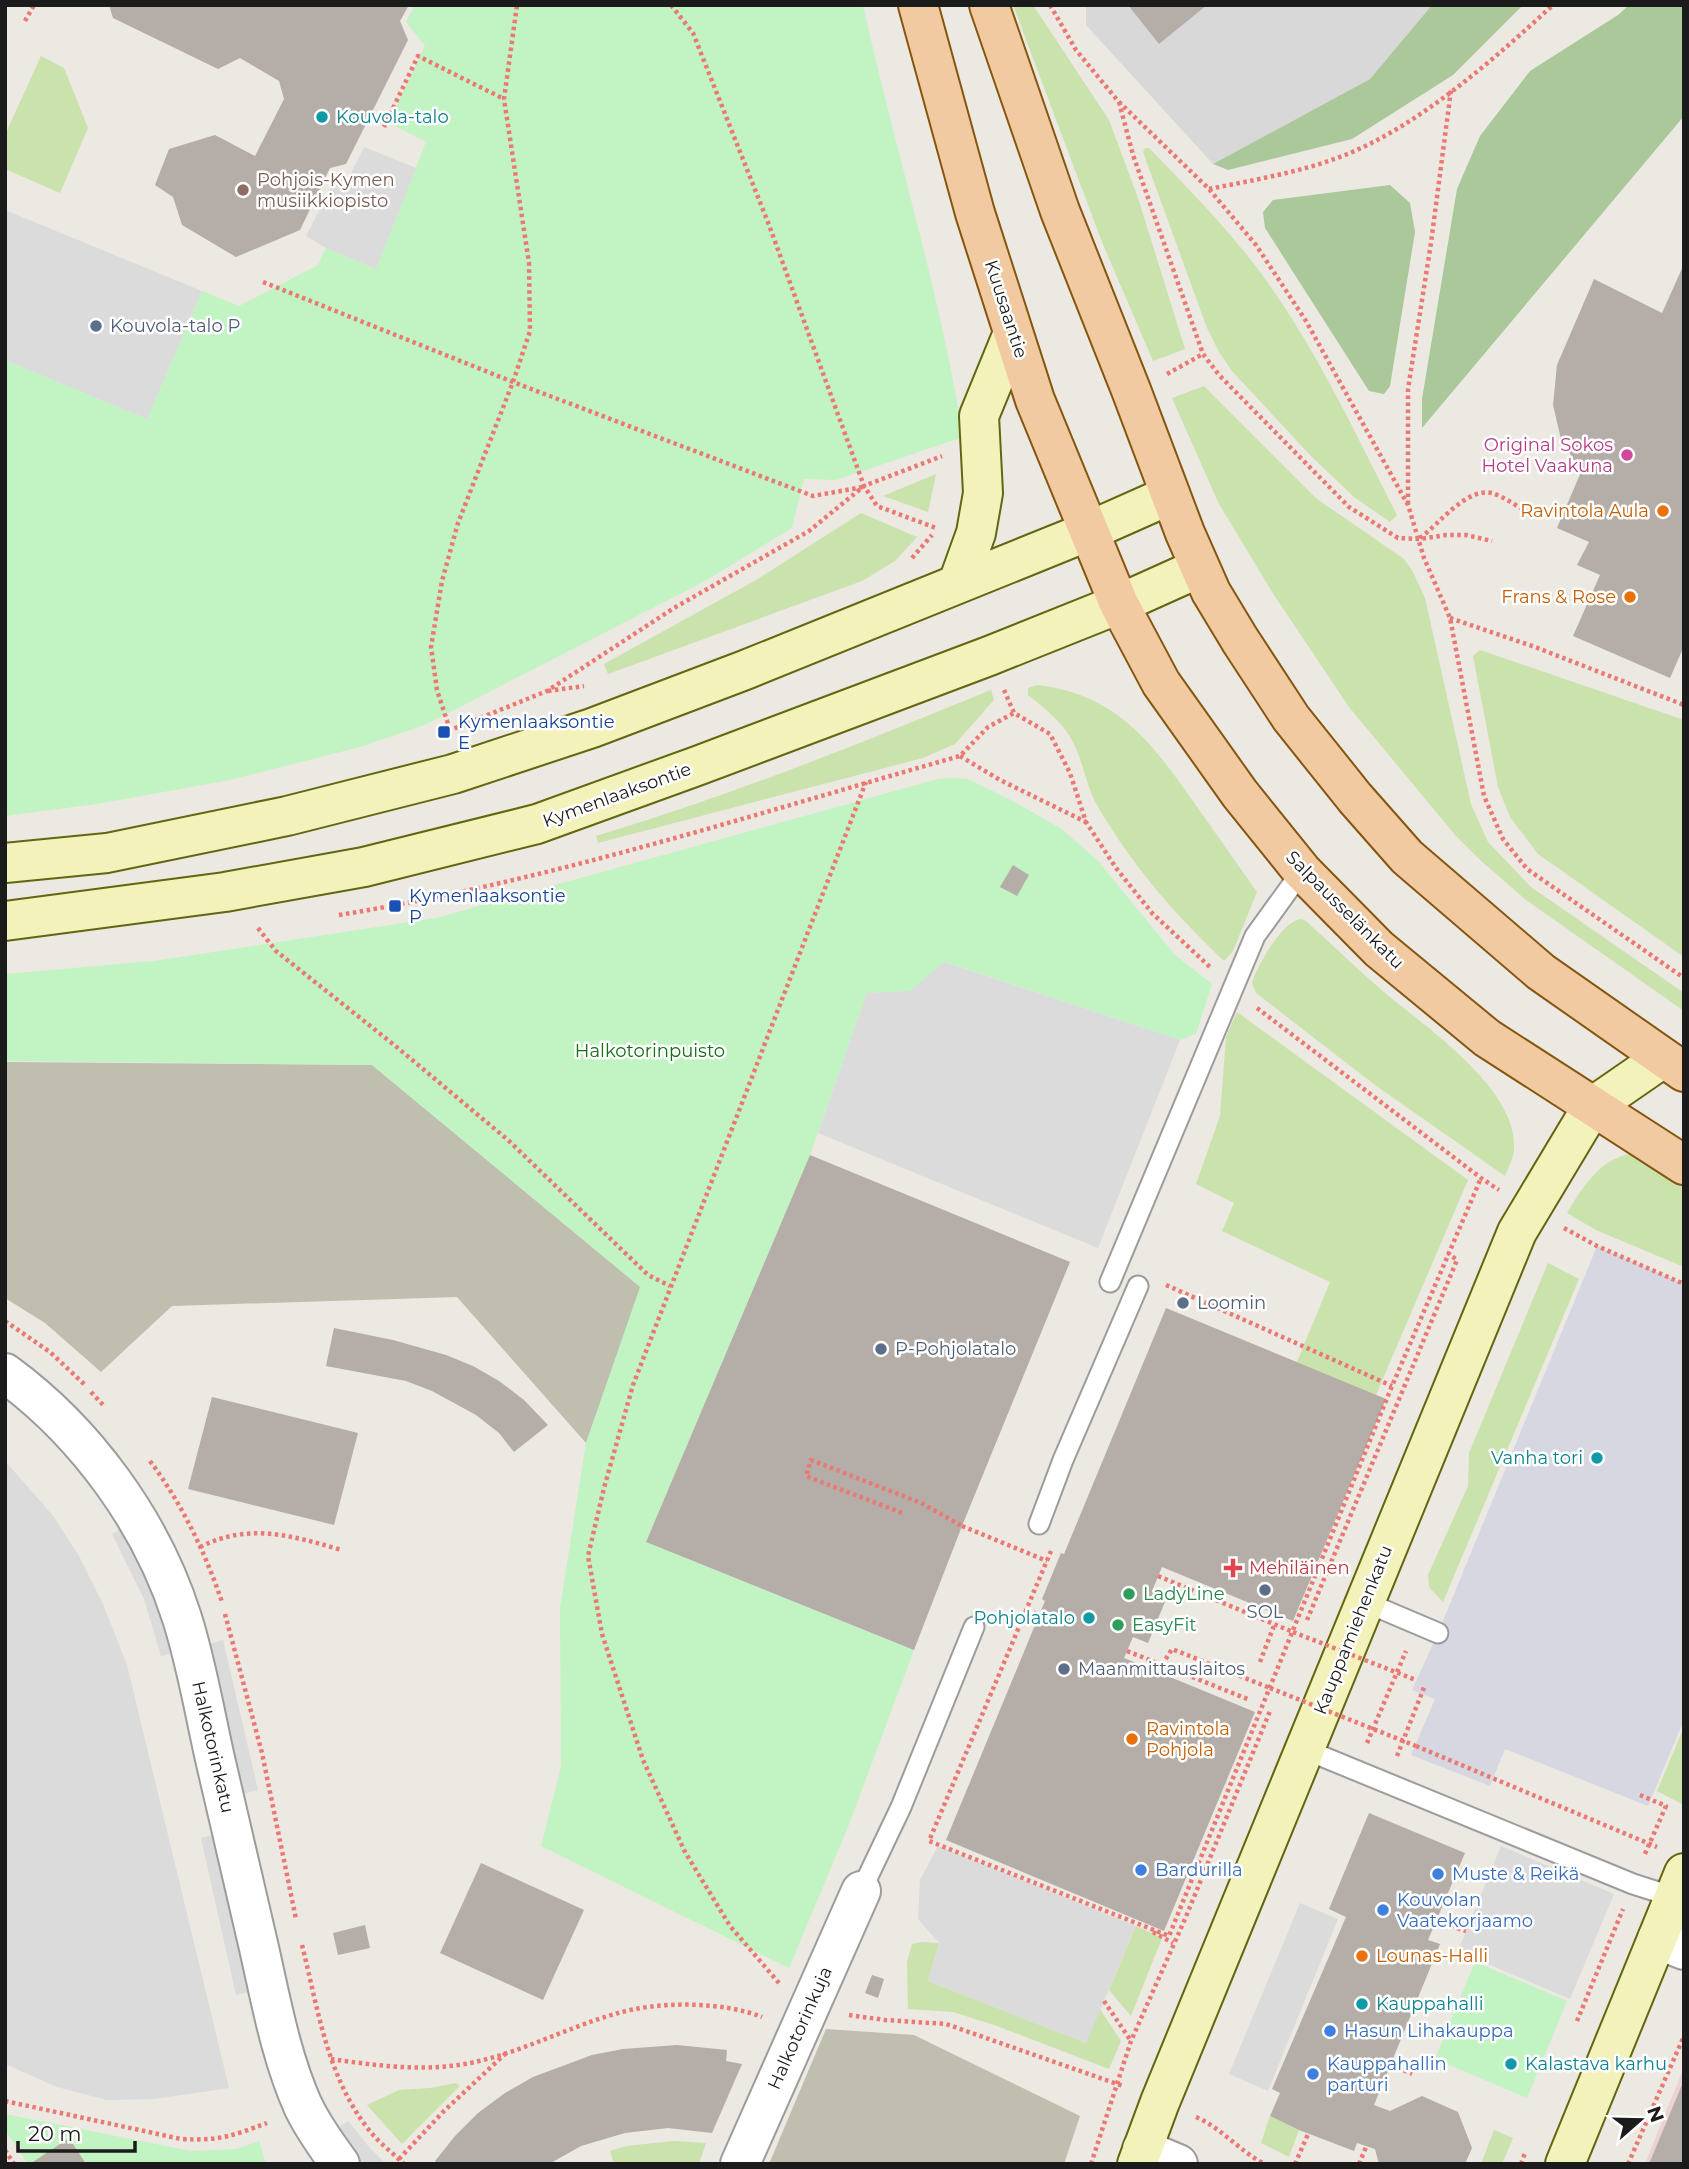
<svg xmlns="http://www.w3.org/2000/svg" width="1689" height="2169" viewBox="0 0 1689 2169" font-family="Montserrat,sans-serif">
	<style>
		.residential { fill: #d9d8d9 }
		.commercial { fill: #ecd2d3 }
		.construction { fill: #bfbeaf }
		.grass { fill: #cae2ac }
		.forest { fill: #aac89a }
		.park { fill: #c2f3c3 }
		.parking { fill: #dbdbdb }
		.plaza { fill: #d6d7e1 }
		.building { fill: #b5ada8 }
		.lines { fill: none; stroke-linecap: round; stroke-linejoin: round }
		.lane-casing { stroke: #9c9c9c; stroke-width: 23 }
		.street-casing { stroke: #9c9c9c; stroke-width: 42 }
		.secondary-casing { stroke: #62660f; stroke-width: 42 }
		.primary-casing { stroke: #85560e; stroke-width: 42 }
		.path { stroke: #eb7973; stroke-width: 4.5; stroke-dasharray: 3.5 3.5; stroke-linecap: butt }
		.lane { stroke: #fff; stroke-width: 19 }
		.street { stroke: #fff; stroke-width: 38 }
		.secondary { stroke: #f2f2ba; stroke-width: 38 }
		.primary { stroke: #f2caa1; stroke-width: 38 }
		.path-bridge { stroke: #eb7973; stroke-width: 4.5; stroke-dasharray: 3.5 3.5; stroke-linecap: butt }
		.culture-dot { fill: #0f9aa8; stroke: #fff; stroke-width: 2.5 }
		.education-dot { fill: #8d6e63; stroke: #fff; stroke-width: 2.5 }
		.service-dot { fill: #5c6f8a; stroke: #fff; stroke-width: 2.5 }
		.hotel-dot { fill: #d1479c; stroke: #fff; stroke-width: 2.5 }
		.food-dot { fill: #e8710a; stroke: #fff; stroke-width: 2.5 }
		.transit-dot { fill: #1a4fb4; stroke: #fff; stroke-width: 2.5 }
		.health-dot { fill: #e0444e; stroke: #fff; stroke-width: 2.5 }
		.leisure-dot { fill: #2e9e5b; stroke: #fff; stroke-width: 2.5 }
		.shop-dot { fill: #3f7fe0; stroke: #fff; stroke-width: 2.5 }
		.labels { text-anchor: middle; stroke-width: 5; stroke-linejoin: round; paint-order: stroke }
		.culture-label { font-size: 18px; fill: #0d838f; stroke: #fff; text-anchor: start }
		.education-label { font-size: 18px; fill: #785e54; stroke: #fff; text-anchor: start }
		.street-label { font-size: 18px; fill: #1b1b1b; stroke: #fff }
		.service-label { font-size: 18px; fill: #4e5e75; stroke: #fff; text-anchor: start }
		.hotel-label { font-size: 18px; fill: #b23c85; stroke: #fff; text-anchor: end }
		.food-label { font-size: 18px; fill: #c56008; stroke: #fff; text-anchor: end }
		.transit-label { font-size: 18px; fill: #164399; stroke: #fff; text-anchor: start }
		.park-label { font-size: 18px; fill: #156e17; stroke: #fff }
		.health-label { font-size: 18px; fill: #be3a42; stroke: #fff; text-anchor: start }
		.leisure-label { font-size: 18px; fill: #27864d; stroke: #fff; text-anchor: start }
		.shop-label { font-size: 18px; fill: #366cbe; stroke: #fff; text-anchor: start }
	</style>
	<rect width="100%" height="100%" fill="#ece8e2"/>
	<path class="residential" d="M1086 5H1432L1370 79 1213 164 1086 25Z"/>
	<path class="commercial" d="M1684 2067V2164H1645Z"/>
	<g class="construction">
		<path d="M5 1062 372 1065 641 1287 586 1443 457 1297 172 1306 101 1372 45 1323 5 1298Z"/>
		<path d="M826 2029 914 2035 1080 2116 1064 2164H769Z"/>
	</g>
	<g class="grass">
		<path d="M1013 5H1033L1109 120 1138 198 1185 349 1153 361 1102 242Z"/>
		<path d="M41 56 64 68 88 128 60 193 5 169V135Z"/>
		<path d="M1145 148H1149C1183 183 1217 218 1247 255 1309 333 1352 427 1397 515L1390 522 1354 497 1311 456 1232 371 1219 352 1207 328 1143 152Z"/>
		<path d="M1204 386 1317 499 1404 559 1413 572 1425 598 1471 804 1488 842 1531 887 1684 993V1011L1526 900 1479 859 1456 836 1349 707 1274 595 1219 504 1172 398Z"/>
		<path d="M936 474 928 512 883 496Z"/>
		<path d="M861 513 917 537 895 561 862 581 608 674 604 664 756 580Z"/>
		<path d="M1480 650 1684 720V957L1538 854 1510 817 1498 787 1473 656Z"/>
		<path d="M1038 685C1118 695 1152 743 1195 804 1216 833 1236 863 1257 892L1233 951 1224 961C1172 911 1135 869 1098 807 1087 788 1084 766 1075 746 1065 724 1047 710 1028 695V688Z"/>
		<path d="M991 690 994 700 955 744 923 758 598 843 596 836C731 796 861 743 991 690Z"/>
		<path d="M1301 919 1306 921C1333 945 1358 970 1385 993 1427 1028 1519 1090 1514 1150 1513 1159 1508 1168 1505 1176L1375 1085 1256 993 1252 983C1257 966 1282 921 1301 919Z"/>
		<path d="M1237 1012 1468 1180 1373 1402 1294 1369 1330 1282 1222 1231 1234 1203 1196 1184 1220 1116 1226 1037Z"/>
		<path d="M1635 1153 1684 1184V1267L1596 1230 1567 1213C1583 1186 1601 1157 1635 1153Z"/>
		<path d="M1548 1263 1579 1279 1443 1602 1429 1587 1428 1575 1468 1486 1469 1453Z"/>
		<path d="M1684 1727V1805L1657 1791Z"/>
		<path d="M1136 1926 1162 1938 1131 2016 1109 1990Z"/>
		<path d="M922 1942 939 1943 928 1981 1086 2043 1100 2009 1121 2041 1109 2069 997 2026 953 2012 908 2009 907 1962 912 1944Z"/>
		<path d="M456 2083 460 2086 402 2144 367 2105 399 2090 430 2088Z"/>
		<path d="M1270 2116 1299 2130 1289 2157 1261 2143Z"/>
		<path d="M1494 2130 1513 2138 1502 2164H1481Z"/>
		<path d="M673 2141 706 2143 699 2164H614L610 2151 626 2146Z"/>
	</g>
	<g class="forest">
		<path d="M1432 5H1523L1453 75 1352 139 1228 170 1213 164 1370 79Z"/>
		<path d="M1629 5H1684V116L1422 428V399L1457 189 1480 136 1530 71 1618 15Z"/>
		<path d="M1390 185 1410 203 1415 232 1390 386 1384 394 1369 391 1265 228 1263 212 1273 200Z"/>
	</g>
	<g class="park">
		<path d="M415 5H863C895 150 940 291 963 437L836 480 804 479 792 528 705 581 425 725 360 747 230 780 97 804 5 816V360L147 419 202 291 239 306 318 265 326 248 376 269 426 142 389 123 425 46 406 22Z"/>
		<path d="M952 778 968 779 1013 801 1063 830 1098 861 1175 955 1212 984 1196 1034 1180 1040 945 962 910 991 867 993 810 1155 646 1542 914 1650 848 1827 789 1968 541 1846 561 1767 560 1608 586 1443 640 1287 372 1065 5 1061V974L154 961 436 918 938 779Z"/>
		<path d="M1475 1962 1567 2001 1527 2098 1435 2059Z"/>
		<path d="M5 2114 191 2151 237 2149 259 2141 266 2164H28L5 2130Z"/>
	</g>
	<g class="parking">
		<path d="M364 147 416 168 376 269 326 248 306 236 333 183 350 175Z"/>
		<path d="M5 210 202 291 147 419 5 360Z"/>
		<path d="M944 962 1180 1040 1098 1248 818 1133 867 993 910 991Z"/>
		<path d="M5 1461 54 1517 79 1556 103 1604 127 1665 229 2088 155 2099 107 2100 57 2087 5 2064Z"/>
		<path d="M135 1519 191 1650 223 1640 258 1790 224 1799 190 1650 161 1656 144 1599 112 1534Z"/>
		<path d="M232 1829 268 1987 236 1995 201 1838Z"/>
		<path d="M938 1846 1136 1926 1086 2043 928 1981 939 1943 918 1919 920 1880Z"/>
		<path d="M1501 1846 1614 1894 1570 1999 1458 1951Z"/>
		<path d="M1300 1903 1338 1919 1268 2091 1229 2074Z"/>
		<path d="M348 2121 369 2147 386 2164H340L322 2139Z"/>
	</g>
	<path class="plaza" d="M1597 1246 1684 1284V1720L1648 1806 1505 1749 1490 1786 1411 1755 1435 1699 1412 1690 1438 1633Z"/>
	<g class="building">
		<path d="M109 5H409L400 21 408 40 346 164 330 168 300 230 236 257 182 225 173 197 155 185 169 149 215 135 255 156 284 99 279 81 240 58 218 69 113 18Z"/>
		<path d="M1128 5H1207L1159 44Z"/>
		<path d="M1684 264V646L1670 678 1573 636 1600 575 1577 565 1589 542 1557 528 1581 472 1561 439 1553 405 1557 365 1594 279 1662 313Z"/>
		<path d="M1013 865 1029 875 1017 896 1000 887Z"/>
		<path d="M810 1155 1070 1262 962 1526 914 1650 646 1542Z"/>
		<path d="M1166 1308 1386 1399 1293 1621 1162 1567 1152 1591 1167 1597 1148 1643 1133 1637 1124 1658 1255 1712 1164 1931 946 1840 1045 1601 1042 1599 1061 1553 1064 1554Z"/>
		<path d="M334 1328 393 1340 446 1355 473 1366 499 1381 524 1400 548 1425 514 1452 499 1433 476 1415 432 1391 406 1381 326 1366Z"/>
		<path d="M212 1397 358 1433 334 1525 188 1489Z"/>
		<path d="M1369 1813 1465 1853 1428 1940 1440 1944 1374 2105 1390 2111 1422 2096 1458 2112 1472 2148 1465 2164H1379L1375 2149 1357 2143 1354 2151 1299 2130 1270 2116 1280 2093 1272 2089 1346 1917 1329 1909Z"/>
		<path d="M481 1863 584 1910 543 2000 440 1953Z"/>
		<path d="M365 1925 370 1948 338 1955 333 1933Z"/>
		<path d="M872 1975 884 1979 878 1998 865 1993Z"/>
		<path d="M677 2045 727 2050 726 2061 742 2064 712 2133 668 2128 625 2133 581 2146 549 2164H438L435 2161 455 2136 478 2113 505 2093 533 2077 592 2055 623 2049Z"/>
		<path d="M1684 2080V2164H1649Z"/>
		<path d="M69 2138 86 2164H34L33 2162Z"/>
	</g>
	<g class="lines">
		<defs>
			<g id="lane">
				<path d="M1110 1282 1255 936 1302 871"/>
				<path d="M1039 1524 1063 1460 1138 1286"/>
				<path d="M1365 1602 1438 1633"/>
				<path d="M1304 1749 1633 1884 1674 1897"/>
				<path d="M861 1891 901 1807 974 1627"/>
			</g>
			<g id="street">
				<path d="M5 1373C86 1432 152 1523 182 1618 197 1665 205 1715 216 1763 230 1825 245 1886 259 1948 271 2001 281 2057 303 2106 313 2127 326 2145 340 2164"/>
				<path d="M1657 1939 1684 1950"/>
				<path d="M1142 2149 1178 2164"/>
				<path d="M740 2164 861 1891"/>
			</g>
			<g id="secondary">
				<path d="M958 583 976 533 983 493 979 416 1013 333"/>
				<path d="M5 863 107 853 287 816 453 774 592 728 745 670 1089 531 1170 495"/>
				<path d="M5 921 225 892 364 867 537 824 697 766 989 656 1119 604 1199 568"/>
				<path d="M1137 2164 1160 2102 1517 1232 1592 1107 1663 1058"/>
				<path d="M1565 2164 1684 1873"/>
			</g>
			<g id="primary">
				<path d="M918 5 975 213 1035 400 1119 604 1161 683 1240 794 1302 871 1379 949 1487 1038 1684 1165"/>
				<path d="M989 5 1060 211 1131 390 1185 533 1211 592 1240 640 1291 718 1355 798 1407 857 1541 972 1684 1072"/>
			</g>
		</defs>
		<use href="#lane" class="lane-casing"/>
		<use href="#street" class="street-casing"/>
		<use href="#secondary" class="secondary-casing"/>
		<use href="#primary" class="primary-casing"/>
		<g class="path">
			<path d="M671 5 693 33 769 225 864 486 877 506 936 528"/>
			<path d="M1050 5 1076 50 1118 101 1209 189 1256 245 1306 321 1408 505 1424 558 1450 618 1484 796 1503 839 1527 869 1684 978"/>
			<path d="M25 21 34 5"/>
			<path d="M1119 102 1133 155 1203 354 1219 375 1349 507 1398 538 1420 539 1446 535H1466L1492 541"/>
			<path d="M384 127 418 56 504 99"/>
			<path d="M1209 189C1254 180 1302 172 1345 155 1420 125 1493 60 1553 5"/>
			<path d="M263 282 513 382 813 496 863 487"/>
			<path d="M1167 374 1203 354"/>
			<path d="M1408 504V389L1431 243 1451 90"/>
			<path d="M1420 538C1439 524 1467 487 1492 493 1505 497 1519 508 1531 514"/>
			<path d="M912 558 932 535"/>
			<path d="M1450 618 1535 647 1684 705"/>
			<path d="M1004 690 1014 713 1050 734 1070 773 1086 822 1116 868 1152 913 1211 968"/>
			<path d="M548 691 584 686"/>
			<path d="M450 730 437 690 431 647 442 581 458 523 513 382 530 331 529 263 504 99 517 5"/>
			<path d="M448 731 547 691 674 608 809 531 864 486 942 456"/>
			<path d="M960 756 1000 780 1086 822"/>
			<path d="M339 915C550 881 754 814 960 756L988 727 1014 713"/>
			<path d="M258 928 276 951 393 1044 508 1140 648 1275 670 1286"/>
			<path d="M1257 1008 1481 1178 1499 1190"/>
			<path d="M1564 1228 1597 1246 1684 1284"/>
			<path d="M1166 1285 1392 1386"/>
			<path d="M5 1321 50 1352 85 1385"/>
			<path d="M91 1392 104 1406"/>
			<path d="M150 1461C182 1504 205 1552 222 1602"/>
			<path d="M902 1513 806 1476 811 1460 921 1503 962 1526"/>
			<path d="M200 1547C250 1522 292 1536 342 1550"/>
			<path d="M1051 1551 929 1841 1169 1936 1392 1386 1481 1178"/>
			<path d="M1158 1576 1293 1632"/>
			<path d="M1027 1610 1039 1615"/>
			<path d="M225 1614 262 1753 296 1919"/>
			<path d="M1307 1620 1457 1260 1448 1253"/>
			<path d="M1127 1651 1250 1700"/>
			<path d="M1260 1662 1273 1628 1278 1627"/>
			<path d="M1162 1665 1172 1649 1270 1688"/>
			<path d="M1367 1743 1406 1651"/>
			<path d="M1416 1746 1657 1847"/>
			<path d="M1397 1756 1425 1685"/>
			<path d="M1640 1795 1666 1806 1644 1856"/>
			<path d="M1437 1922 1466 1931"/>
			<path d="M1153 1932 1173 1943"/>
			<path d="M302 1945C318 2009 327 2077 369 2130 379 2143 393 2153 404 2164"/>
			<path d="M779 1983 730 1926 685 1852 643 1760 602 1634 588 1556 604 1488 633 1385 866 782"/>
			<path d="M1104 2001 1131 2041"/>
			<path d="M849 2015 885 2020 946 2024 1123 2086"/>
			<path d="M1577 2021 1623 1909"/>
			<path d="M331 2059C379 2066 431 2073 479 2061 526 2050 569 2027 615 2014 656 2001 722 2001 762 2017"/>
			<path d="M1391 2065 1412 2074"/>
			<path d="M5 2101 181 2139C219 2141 232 2136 267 2123"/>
			<path d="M1196 2117C1222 2128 1240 2152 1265 2164"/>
			<path d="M5 2150 14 2164"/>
			<path d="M399 2159 444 2111 505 2054"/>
			<path d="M1091 2164 1131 2041 1185 1919 1270 1711"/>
			<path d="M1295 2164 1308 2134"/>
			<path d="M1359 2164 1366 2147"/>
			<path d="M1521 2164 1525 2153"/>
			<path d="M1628 2164 1684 2036"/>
		</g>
		<use href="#lane" class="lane"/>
		<use href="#street" class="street"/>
		<use href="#secondary" class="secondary"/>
		<use href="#primary" class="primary"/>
		<g class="path-bridge">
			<path d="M962 1526 1047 1561"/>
			<path d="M1293 1632 1416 1680"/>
			<path d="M1270 1688 1416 1746"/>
		</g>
	</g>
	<g class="culture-dot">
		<circle cx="322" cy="117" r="7"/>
		<circle cx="1597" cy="1458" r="7"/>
		<circle cx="1089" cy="1618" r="7"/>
		<circle cx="1362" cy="2004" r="7"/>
		<circle cx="1511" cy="2064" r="7"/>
	</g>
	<circle class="education-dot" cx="243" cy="190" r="7"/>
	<g class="service-dot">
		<circle cx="96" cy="326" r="7"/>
		<circle cx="1183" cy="1303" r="7"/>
		<circle cx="881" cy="1349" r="7"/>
		<circle cx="1265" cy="1590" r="7"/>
		<circle cx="1064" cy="1669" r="7"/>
	</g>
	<circle class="hotel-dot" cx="1627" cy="455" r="7"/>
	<g class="food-dot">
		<circle cx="1663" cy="511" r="7"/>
		<circle cx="1630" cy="597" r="7"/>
		<circle cx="1132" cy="1739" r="7"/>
		<circle cx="1362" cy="1956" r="7"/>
	</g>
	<g class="transit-dot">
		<rect x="437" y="725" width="14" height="14" rx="3.5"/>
		<rect x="388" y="899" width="14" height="14" rx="3.5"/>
	</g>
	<path class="health-dot" d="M1229.5 1557.5h7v7h7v7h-7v7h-7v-7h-7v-7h7z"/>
	<g class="leisure-dot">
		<circle cx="1129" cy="1594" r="7"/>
		<circle cx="1118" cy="1625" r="7"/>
	</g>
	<g class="shop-dot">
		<circle cx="1141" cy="1870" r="7"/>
		<circle cx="1438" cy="1874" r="7"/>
		<circle cx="1383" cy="1910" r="7"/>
		<circle cx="1330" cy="2031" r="7"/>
		<circle cx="1313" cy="2074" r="7"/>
	</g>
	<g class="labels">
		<g class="culture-label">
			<text x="336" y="123">Kouvola-talo</text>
			<text x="1583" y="1464" text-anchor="end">Vanha tori</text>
			<text x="1075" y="1624" text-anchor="end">Pohjolatalo</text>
			<text x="1376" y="2010">Kauppahalli</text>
			<text x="1525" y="2070">Kalastava karhu</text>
		</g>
		<g class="education-label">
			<text x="257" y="186">Pohjois-Kymen<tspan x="257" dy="21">musiikkiopisto</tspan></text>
		</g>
		<g class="street-label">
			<text transform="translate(1006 309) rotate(72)" y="6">Kuusaantie</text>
			<text transform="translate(617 795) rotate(-20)" y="6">Kymenlaaksontie</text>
			<text transform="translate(1345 910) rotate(45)" y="6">Salpausselänkatu</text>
			<text transform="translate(1353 1630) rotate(-68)" y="6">Kauppamiehenkatu</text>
			<text transform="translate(213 1747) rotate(77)" y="6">Halkotorinkatu</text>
			<text transform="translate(800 2028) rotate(-66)" y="6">Halkotorinkuja</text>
		</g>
		<g class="service-label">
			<text x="110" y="332">Kouvola-talo P</text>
			<text x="1197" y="1309">Loomin</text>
			<text x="895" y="1355">P-Pohjolatalo</text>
			<text x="1265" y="1618" text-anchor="middle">SOL</text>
			<text x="1078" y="1675">Maanmittauslaitos</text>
		</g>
		<g class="hotel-label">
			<text x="1613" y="451">Original Sokos<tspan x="1613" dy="21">Hotel Vaakuna</tspan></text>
		</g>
		<g class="food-label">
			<text x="1649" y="517">Ravintola Aula</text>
			<text x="1616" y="603">Frans &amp; Rose</text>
			<text x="1146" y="1735" text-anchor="start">Ravintola<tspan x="1146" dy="21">Pohjola</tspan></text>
			<text x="1376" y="1962" text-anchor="start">Lounas-Halli</text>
		</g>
		<g class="transit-label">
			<text x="458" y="728">Kymenlaaksontie<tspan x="458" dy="21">E</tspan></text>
			<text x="409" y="902">Kymenlaaksontie<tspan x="409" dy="21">P</tspan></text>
		</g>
		<g class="park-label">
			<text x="650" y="1057">Halkotorinpuisto</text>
		</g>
		<g class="health-label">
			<text x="1249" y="1574">Mehiläinen</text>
		</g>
		<g class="leisure-label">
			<text x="1143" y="1600">LadyLine</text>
			<text x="1132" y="1631">EasyFit</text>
		</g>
		<g class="shop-label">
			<text x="1155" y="1876">Bardurilla</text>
			<text x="1452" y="1880">Muste &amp; Reikä</text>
			<text x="1397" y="1906">Kouvolan<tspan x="1397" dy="21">Vaatekorjaamo</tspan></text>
			<text x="1344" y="2037">Hasun Lihakauppa</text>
			<text x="1327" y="2070">Kauppahallin<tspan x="1327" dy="21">parturi</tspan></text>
		</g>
	</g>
	<rect width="1689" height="2169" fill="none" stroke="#1b1b1b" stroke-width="14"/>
	<g transform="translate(1640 2120) rotate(70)" stroke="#ffffff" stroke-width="5" paint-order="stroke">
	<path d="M0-5L12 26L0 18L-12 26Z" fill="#1b1b1b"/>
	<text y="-10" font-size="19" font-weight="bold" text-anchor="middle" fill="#1b1b1b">N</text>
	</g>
	<path d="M18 2141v10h117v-10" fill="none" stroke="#1b1b1b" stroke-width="3.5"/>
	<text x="28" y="2141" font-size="21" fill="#1b1b1b" stroke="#ffffff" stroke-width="5" paint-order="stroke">20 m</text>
</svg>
